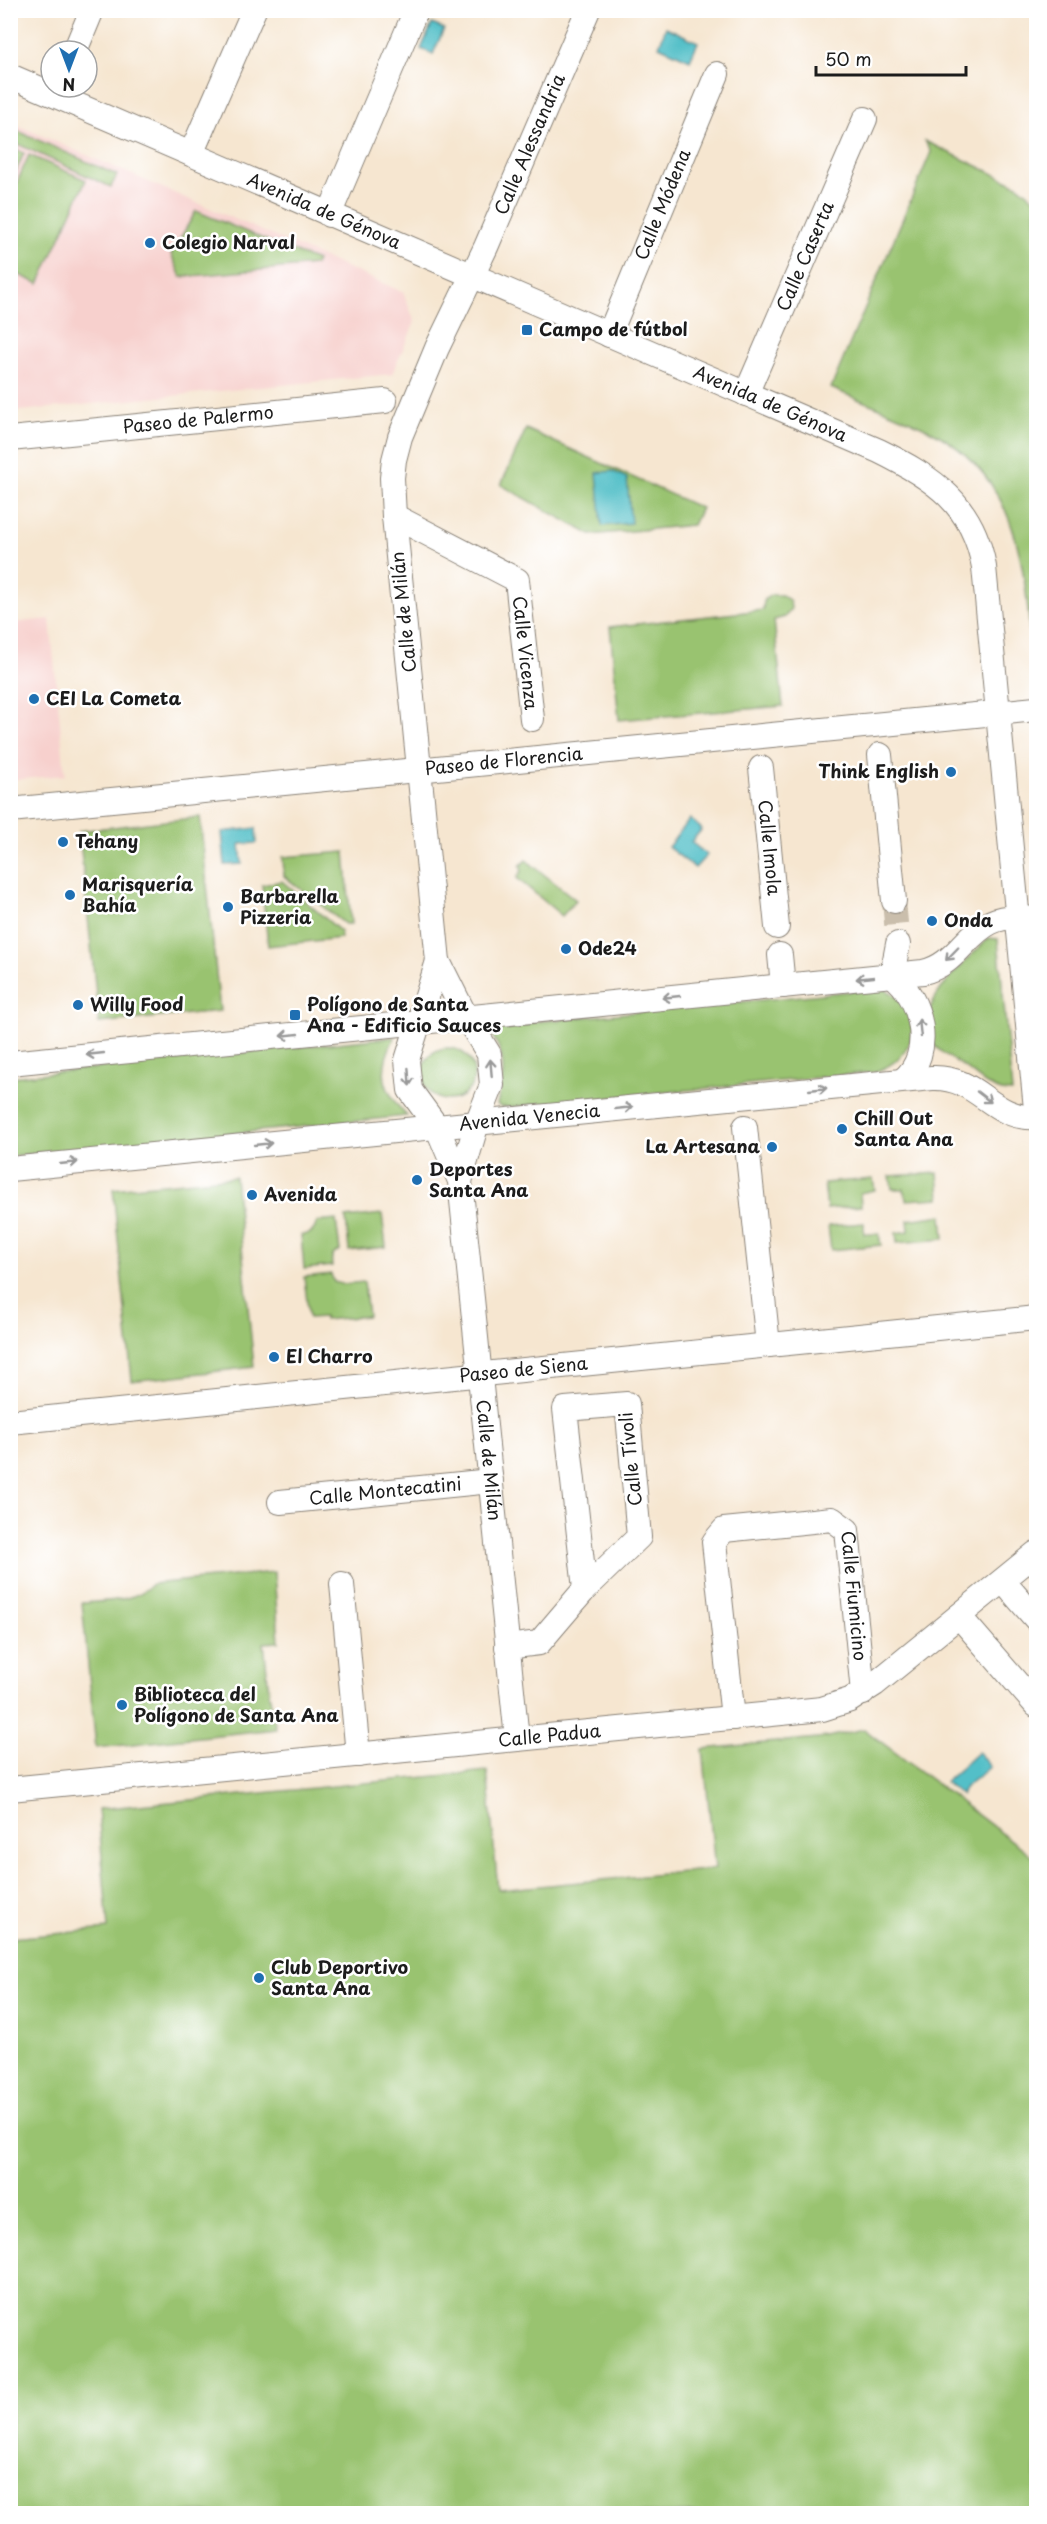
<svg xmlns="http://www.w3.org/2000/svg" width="1047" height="2524" viewBox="0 0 1047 2524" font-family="'Playpen Sans',sans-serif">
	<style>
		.built { fill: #f7d0cd }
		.green { fill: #99c36f; stroke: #5a7046; stroke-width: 1.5 }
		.water { fill: #52bfc8; stroke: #376e72; stroke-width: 1.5 }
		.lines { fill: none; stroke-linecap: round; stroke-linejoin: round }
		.minor-tunnel { stroke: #cabeac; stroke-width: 24; stroke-dasharray: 24 12; stroke-linecap: butt }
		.minor-casing { stroke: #898176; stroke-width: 26 }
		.minor { stroke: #fff; stroke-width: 24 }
		.oneway { stroke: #999 }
		.poi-dot { fill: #1f6fb2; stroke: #fff; stroke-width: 2 }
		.labels { text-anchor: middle; stroke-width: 5; stroke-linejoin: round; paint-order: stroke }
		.street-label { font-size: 18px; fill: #1c1c1c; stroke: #fff }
		.poi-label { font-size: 18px; font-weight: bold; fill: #1c1c1c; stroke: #fff; text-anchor: start }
	</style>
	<rect width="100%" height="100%" fill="#fff"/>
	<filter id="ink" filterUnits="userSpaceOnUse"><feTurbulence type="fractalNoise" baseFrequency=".0167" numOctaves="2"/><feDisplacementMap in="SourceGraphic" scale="12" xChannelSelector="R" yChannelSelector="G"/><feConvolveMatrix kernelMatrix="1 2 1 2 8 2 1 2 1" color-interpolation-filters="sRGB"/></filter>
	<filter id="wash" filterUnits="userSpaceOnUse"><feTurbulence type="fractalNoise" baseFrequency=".008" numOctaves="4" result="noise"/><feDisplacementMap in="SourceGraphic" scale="24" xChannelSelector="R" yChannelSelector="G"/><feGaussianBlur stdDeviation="1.35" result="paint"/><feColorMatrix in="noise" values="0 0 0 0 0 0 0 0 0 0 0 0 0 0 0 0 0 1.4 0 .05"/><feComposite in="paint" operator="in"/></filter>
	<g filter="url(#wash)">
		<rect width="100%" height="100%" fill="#f6e6d0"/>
		<g class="built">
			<path d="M10 122 403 292 415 322 392 374 11 412Z"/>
			<path d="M50 619 65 775 11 780V623Z"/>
		</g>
		<g class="green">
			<path d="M11 128 117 175 111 187 11 141Z"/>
			<path d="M925 141 1019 186 1036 200V676H1033C1026 587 1027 488 940 436 906 416 867 404 831 388L931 152Z"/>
			<path d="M11 147 24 153 11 183Z"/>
			<path d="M29 155 86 180 39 284 11 271V196Z"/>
			<path d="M196 211 317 261 315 265 181 277 171 254Z"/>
			<path d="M526 429 701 508 693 525 591 535 501 485Z"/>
			<path d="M771 595H782L790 601 791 609 785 617 774 620 783 706 619 720 610 627 763 610 764 600Z"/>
			<path d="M200 817 220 1011 99 1023 79 831Z"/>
			<path d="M345 852 351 924H345L284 876 283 857Z"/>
			<path d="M526 860 576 900 562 916 517 878 522 870 520 866Z"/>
			<path d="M282 881 340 931 341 938 268 946 262 885Z"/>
			<path d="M989 938 998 939 1012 1092C993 1093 979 1078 964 1067 954 1060 934 1050 929 1037 915 1003 968 959 989 938Z"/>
			<path d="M883 988C926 1010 920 1058 874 1072L514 1107H500L497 1104C502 1084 507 1066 498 1046 495 1040 491 1035 490 1028L493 1026Z"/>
			<path d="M395 1037C377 1070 382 1090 407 1116L11 1156V1077Z"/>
			<circle cx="448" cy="1074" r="26"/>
			<path d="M938 1173 940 1198 906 1200 904 1189H892L890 1176Z"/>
			<path d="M235 1177 254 1367 132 1381 113 1189Z"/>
			<path d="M873 1179 875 1190 860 1193 861 1206 827 1209 824 1183Z"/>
			<path d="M382 1214 386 1247 349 1251 346 1218Z"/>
			<path d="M942 1215 944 1239 897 1243 896 1233 909 1231 908 1220Z"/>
			<path d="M336 1220 340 1251C331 1254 331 1258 332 1266L304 1269 301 1235C311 1234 314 1232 317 1222Z"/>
			<path d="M864 1223V1234H879L881 1245 831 1250 828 1226Z"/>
			<path d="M331 1274 334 1282 342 1284 364 1282 368 1316 324 1320V1317L309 1318 304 1277Z"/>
			<path d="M274 1572 279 1642 264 1643 269 1692 276 1729 96 1748 82 1603C105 1601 136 1602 152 1584Z"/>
			<path d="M864 1729 1036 1859V2513H11V1938L108 1929 98 1809 487 1771 498 1890 715 1869 703 1749 828 1737Z"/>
		</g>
		<g class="water">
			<path d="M432 24 444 29 433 54 421 49Z"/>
			<path d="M666 27 698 42 690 60 659 46Z"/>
			<path d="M612 471 627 478 631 523 602 526 597 473Z"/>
			<path d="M690 819 702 829 691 842 707 855 695 868 668 847Z"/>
			<path d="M256 828 257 843 240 844 242 864 225 865 222 832Z"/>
			<path d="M978 1752 990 1767 965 1787 961 1795 945 1782Z"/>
		</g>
	</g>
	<g filter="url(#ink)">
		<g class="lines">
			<path class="minor-tunnel" d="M894 901 898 944"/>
			<defs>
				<g id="minor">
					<path d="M75 51 92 10"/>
					<path id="s1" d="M10 76 879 451C934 478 973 504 984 567L1036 1109"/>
					<path d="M191 154 254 10"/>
					<path d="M329 215 416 10"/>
					<path id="s2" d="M609 335 717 74"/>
					<path id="s3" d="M746 394 865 119"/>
					<path id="s4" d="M10 439 385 401"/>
					<path id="s5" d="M394 516 517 580 532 719"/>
					<path d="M880 755 894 901"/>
					<path id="s6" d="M761 768 777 927"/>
					<path id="s7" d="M10 810 1036 709"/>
					<path d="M898 944 892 975C922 997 935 1054 903 1080"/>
					<path d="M780 955 783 986"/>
					<path id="s8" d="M438 961 407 1060 410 1090 437 1127 460 1181 517 1739"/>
					<path d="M10 1063 923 972C969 962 969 904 1036 920"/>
					<path d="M745 1127 768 1345"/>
					<path id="s9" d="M10 1169 932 1078C979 1076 991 1120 1036 1117"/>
					<path id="s10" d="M460 1181 477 1123 492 1085 489 1054 466 1017 438 961 394 516 392 478 394 460 400 437 437 348 486 247 588 10"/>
					<path id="s11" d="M10 1422 1036 1318"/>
					<path id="s12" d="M280 1502 491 1481"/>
					<path d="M1003 1581 1036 1619"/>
					<path d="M342 1584 358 1755"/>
					<path d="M959 1616 1036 1705"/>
					<path d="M507 1647 539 1643 585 1589 639 1537 627 1404 565 1409 585 1589"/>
					<path id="s13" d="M733 1718 714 1542 724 1530 832 1519 847 1530 863 1693"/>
					<path id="s14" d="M10 1789 822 1709 850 1700 875 1684 1036 1553"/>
				</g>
			</defs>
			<use href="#minor" class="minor-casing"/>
			<use href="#minor" class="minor"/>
		</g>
		<defs><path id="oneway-shaft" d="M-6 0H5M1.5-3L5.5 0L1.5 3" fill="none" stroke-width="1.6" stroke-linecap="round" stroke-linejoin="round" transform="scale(1.5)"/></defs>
		<g class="oneway">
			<use href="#oneway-shaft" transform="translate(952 954) rotate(134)"/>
			<use href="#oneway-shaft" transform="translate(865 978) rotate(174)"/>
			<use href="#oneway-shaft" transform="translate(671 997) rotate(174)"/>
			<use href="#oneway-shaft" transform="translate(920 1028) rotate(-96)"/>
			<use href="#oneway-shaft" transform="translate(289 1035) rotate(174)"/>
			<use href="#oneway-shaft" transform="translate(95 1054) rotate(174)"/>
			<use href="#oneway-shaft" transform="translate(491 1068) rotate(-95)"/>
			<use href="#oneway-shaft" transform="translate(409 1077) rotate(86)"/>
			<use href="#oneway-shaft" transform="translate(818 1089) rotate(-6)"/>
			<use href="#oneway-shaft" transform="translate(984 1097) rotate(38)"/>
			<use href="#oneway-shaft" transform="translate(624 1108) rotate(-6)"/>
			<use href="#oneway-shaft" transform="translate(263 1144) rotate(-6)"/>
			<use href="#oneway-shaft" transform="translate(69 1163) rotate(-6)"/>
		</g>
	</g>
	<g class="poi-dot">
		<circle cx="150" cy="243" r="6"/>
		<rect x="521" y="324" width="12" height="12" rx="3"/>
		<circle cx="34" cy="699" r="6"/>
		<circle cx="951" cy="772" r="6"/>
		<circle cx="63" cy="842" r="6"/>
		<circle cx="70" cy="895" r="6"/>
		<circle cx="228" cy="907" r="6"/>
		<circle cx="932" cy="921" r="6"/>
		<circle cx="566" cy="949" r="6"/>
		<circle cx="78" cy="1005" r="6"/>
		<rect x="289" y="1009" width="12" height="12" rx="3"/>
		<circle cx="842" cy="1129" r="6"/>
		<circle cx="772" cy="1147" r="6"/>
		<circle cx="417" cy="1180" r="6"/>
		<circle cx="252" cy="1195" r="6"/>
		<circle cx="274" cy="1357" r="6"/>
		<circle cx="122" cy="1705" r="6"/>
		<circle cx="259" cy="1978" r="6"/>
	</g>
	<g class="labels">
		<g class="street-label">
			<text dy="6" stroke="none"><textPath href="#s10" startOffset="1086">Calle Alessandria</textPath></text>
			<text dy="6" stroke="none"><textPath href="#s2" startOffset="141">Calle Módena</textPath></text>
			<text dy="6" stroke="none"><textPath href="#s1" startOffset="342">Avenida de Génova</textPath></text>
			<text dy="6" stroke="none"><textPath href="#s3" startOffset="150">Calle Caserta</textPath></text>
			<text dy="6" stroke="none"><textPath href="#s1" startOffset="828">Avenida de Génova</textPath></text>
			<text dy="6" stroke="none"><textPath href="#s4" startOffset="189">Paseo de Palermo</textPath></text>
			<text transform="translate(404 612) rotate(-96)" y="6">Calle de Milán</text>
			<text dy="6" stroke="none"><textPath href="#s5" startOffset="212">Calle Vicenza</textPath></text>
			<text dy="6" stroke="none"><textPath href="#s7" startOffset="496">Paseo de Florencia</textPath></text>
			<text dy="6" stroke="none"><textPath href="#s6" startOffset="80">Calle Imola</textPath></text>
			<text dy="6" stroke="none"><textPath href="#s9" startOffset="522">Avenida Venecia</textPath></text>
			<text dy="6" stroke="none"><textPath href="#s11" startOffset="516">Paseo de Siena</textPath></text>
			<text transform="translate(631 1459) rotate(-96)" y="6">Calle Tívoli</text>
			<text dy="6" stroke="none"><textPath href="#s8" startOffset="519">Calle de Milán</textPath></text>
			<text dy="6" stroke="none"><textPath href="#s12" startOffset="106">Calle Montecatini</textPath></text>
			<text dy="6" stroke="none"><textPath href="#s13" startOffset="386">Calle Fiumicino</textPath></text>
			<text dy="6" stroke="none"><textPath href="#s14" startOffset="542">Calle Padua</textPath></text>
		</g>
		<g class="poi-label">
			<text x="162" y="249">Colegio Narval</text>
			<text x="539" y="336">Campo de fútbol</text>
			<text x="46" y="705">CEI La Cometa</text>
			<text x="939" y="778" text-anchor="end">Think English</text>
			<text x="75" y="848">Tehany</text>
			<text x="82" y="891">Marisquería<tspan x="82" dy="21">Bahía</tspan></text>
			<text x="240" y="903">Barbarella<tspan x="240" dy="21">Pizzeria</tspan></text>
			<text x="944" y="927">Onda</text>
			<text x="578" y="955">Ode24</text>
			<text x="90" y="1011">Willy Food</text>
			<text x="307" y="1011">Polígono de Santa<tspan x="307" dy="21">Ana - Edificio Sauces</tspan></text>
			<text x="854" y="1125">Chill Out<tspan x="854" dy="21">Santa Ana</tspan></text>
			<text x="760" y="1153" text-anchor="end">La Artesana</text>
			<text x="429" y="1176">Deportes<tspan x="429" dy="21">Santa Ana</tspan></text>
			<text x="264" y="1201">Avenida</text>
			<text x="286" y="1363">El Charro</text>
			<text x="134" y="1701">Biblioteca del<tspan x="134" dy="21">Polígono de Santa Ana</tspan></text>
			<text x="271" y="1974">Club Deportivo<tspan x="271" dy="21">Santa Ana</tspan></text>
		</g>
	</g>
	<rect width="1047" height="2524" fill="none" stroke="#fff" stroke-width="36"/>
	<g transform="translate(69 69) rotate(180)"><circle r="28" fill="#ffffff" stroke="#a4a4a4" stroke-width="1.5"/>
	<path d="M0-4.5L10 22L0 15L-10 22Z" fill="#1f6fb2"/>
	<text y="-9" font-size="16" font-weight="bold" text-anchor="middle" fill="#1c1c1c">N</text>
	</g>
	<path d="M816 66v9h150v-9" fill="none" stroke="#1c1c1c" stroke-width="3"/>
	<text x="825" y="66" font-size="18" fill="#1c1c1c" stroke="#ffffff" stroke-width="4.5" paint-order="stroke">50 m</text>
</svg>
